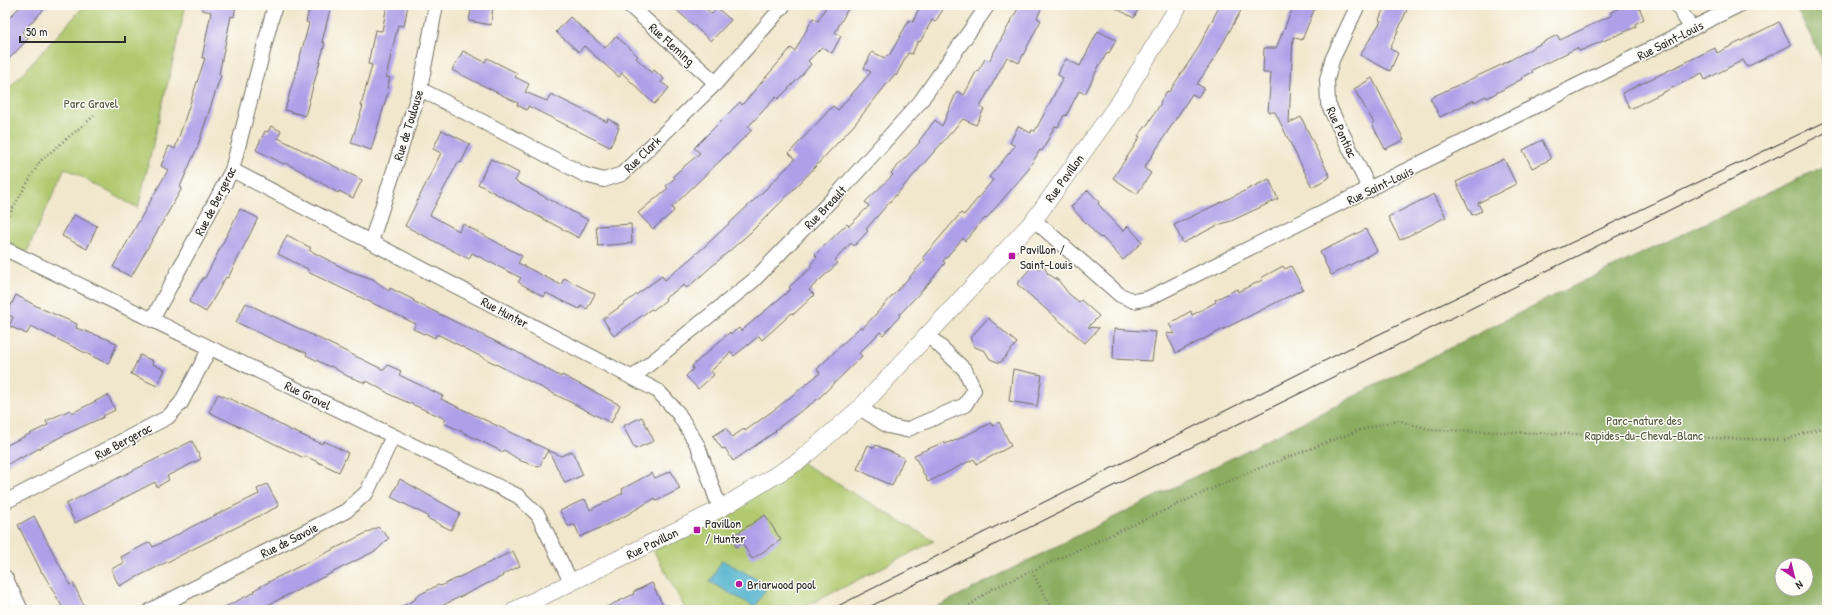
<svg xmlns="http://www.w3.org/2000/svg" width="1832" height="615" viewBox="0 0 1832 615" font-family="'Patrick Hand',sans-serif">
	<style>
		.green { fill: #b0c96e; stroke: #6e7a4c }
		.forest { fill: #8cad61; stroke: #5c6c46; fill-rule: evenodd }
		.water { fill: #4db1cc; stroke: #3c6e7c }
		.building { fill: #ae9fe8 }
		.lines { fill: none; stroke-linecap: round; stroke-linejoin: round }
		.minor-casing { stroke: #706d63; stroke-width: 16 }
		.tertiary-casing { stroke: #706d63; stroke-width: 18 }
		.path { stroke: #706d63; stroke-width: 2.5; stroke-dasharray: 1 3; stroke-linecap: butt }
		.minor { stroke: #fff; stroke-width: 14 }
		.tertiary { stroke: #fff; stroke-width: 17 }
		.tram { stroke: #2b2b2b; stroke-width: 1 }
		.poi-dot { fill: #b5179e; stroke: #fdfcf7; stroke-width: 1.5 }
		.labels { text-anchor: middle; stroke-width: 3; stroke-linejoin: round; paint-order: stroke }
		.street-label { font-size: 13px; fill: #2b2b2b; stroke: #fdfcf7 }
		.park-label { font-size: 13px; fill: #535a3f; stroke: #fdfcf7 }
		.poi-label { font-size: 13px; fill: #2b2b2b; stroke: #fdfcf7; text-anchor: start }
	</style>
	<rect width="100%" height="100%" fill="#fdfcf7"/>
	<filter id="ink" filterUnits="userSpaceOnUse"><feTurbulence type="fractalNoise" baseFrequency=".025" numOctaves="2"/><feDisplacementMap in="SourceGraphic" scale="8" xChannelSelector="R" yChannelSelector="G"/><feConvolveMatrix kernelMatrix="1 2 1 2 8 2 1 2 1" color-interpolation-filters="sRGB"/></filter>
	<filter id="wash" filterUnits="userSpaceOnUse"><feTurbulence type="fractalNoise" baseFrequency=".012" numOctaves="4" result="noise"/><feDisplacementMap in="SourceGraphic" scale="16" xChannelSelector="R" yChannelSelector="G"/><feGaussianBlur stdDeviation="0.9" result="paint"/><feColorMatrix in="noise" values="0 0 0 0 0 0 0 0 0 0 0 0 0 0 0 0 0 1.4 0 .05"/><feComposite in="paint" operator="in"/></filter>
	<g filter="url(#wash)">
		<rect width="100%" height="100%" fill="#f1e7cc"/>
		<g class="green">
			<path d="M85 5H186L138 208 65 168 24 258 5 249V152L9 145 5 143V93Z"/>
			<path d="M799 461 934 541 799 610H686L650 544Z"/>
		</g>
		<g class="forest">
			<path d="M1795 5H1827V69Z"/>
			<path d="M1827 165V610H930L1555 295ZM1782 565H1806V589H1782Z"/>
		</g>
		<path class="water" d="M722 560 768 585 755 607 710 582Z"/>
		<g id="blocks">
			<g class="building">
				<path d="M22 5H48L22 32 28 39 5 63V22Z"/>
				<path d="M203 5H236L234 17 231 16 219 74 221 75 197 148 180 187 182 188 131 277 113 267 168 170 161 166 169 146 175 149 205 58H202L211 12 202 10Z"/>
				<path d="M310 5H331L322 42 325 43 305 116 285 110 306 35 309 23 306 22Z"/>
				<path d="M387 5H408L404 26 398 25 386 77 390 78 387 88 389 89 371 150 351 143 363 106H361L372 65 368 64 375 30 382 31Z"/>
				<path d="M472 5H493L491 25 469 21Z"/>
				<path d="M671 5H701L712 14 717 8 731 20 711 41Z"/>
				<path d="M827 5H850L835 33 841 36 832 53 822 47 808 61 811 64 801 76 778 99 776 97 748 127 752 130 672 207 674 211 653 229 638 213 668 188 666 186 675 178 673 176 700 153 694 148 740 102 742 105 791 48 795 51 813 18 818 21Z"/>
				<path d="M920 5H946L935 22 932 20 920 42 918 41 912 54 908 53 896 76 894 75 854 125 801 182 751 232 687 288 684 285 665 298 666 300 653 310 651 309 614 336 603 319 662 276 665 280 703 248 767 188 795 159 789 153 833 106 838 110 871 72 864 68 872 52 885 58 887 55 889 56 909 20 913 22Z"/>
				<path d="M1020 5H1043L1037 18 1041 20 1019 63 1007 57 980 107 984 109 976 125 963 119 866 229 868 231 854 246 851 243 835 260 838 263 809 290 814 295 794 314 792 313 762 340 759 336 734 356 731 352 711 371 714 375 698 389 686 376 693 369 692 366 730 332 731 334 739 328 741 331 791 289 789 287 812 267 810 265 817 257 815 255 847 224 849 226 869 206 865 202 893 175 891 173 920 142 919 141 935 120 942 126 957 91 964 95 977 70 978 71 985 59 989 61Z"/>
				<path d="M1110 5H1140L1134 18Z"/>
				<path d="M1220 5H1244L1214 59 1197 84 1204 88 1198 97 1192 94 1144 168 1151 173 1137 194 1113 178 1133 148 1140 137 1138 136 1147 125 1161 103 1160 102 1167 91 1169 92 1197 50Z"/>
				<path d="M1294 5H1316L1302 40 1293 37 1289 123 1301 117 1330 177 1312 187 1275 112H1268L1271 73H1263L1264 48H1276Z"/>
				<path d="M1385 5H1409L1390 49 1398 53 1390 71 1360 55 1381 21 1379 20Z"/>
				<path d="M1625 5H1638L1644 19 1635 24 1636 27 1582 50 1579 51 1577 48 1532 70 1533 72 1521 78 1522 79 1487 98 1486 96 1474 102V100L1440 117 1430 98 1499 66 1557 35 1560 40 1612 15 1611 12Z"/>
				<path d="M570 17 605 48 616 36 638 56 636 58 652 73 654 70 664 79 661 82 669 88 654 104 622 73 619 77 584 46 579 52 556 32Z"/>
				<path d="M1779 22 1791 45 1747 67 1743 60 1705 80 1702 73 1630 109 1622 93 1715 48 1717 53Z"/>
				<path d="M1098 31 1116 40 1109 53 1107 52 1101 64H1100L1085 94 1079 91 1066 116 1064 115 1058 127 1055 126 1042 151 1040 150 1027 171 986 219 985 218 965 241 963 238 943 261 945 263 928 284 899 315 900 316 883 335 880 332 859 353 862 356 819 398 775 430 776 431 733 461 725 448 722 449 713 436 726 428 732 437 744 429 745 431 778 407 820 373 817 369 860 327 862 329 886 303 925 260 923 257 961 213 964 215 993 180 989 177 1015 146 1010 143 1018 126 1031 133 1032 130 1035 131 1063 78 1058 75 1061 67 1066 59 1080 66Z"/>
				<path d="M463 51 485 62 487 58 517 73 515 77 529 84 525 92 547 101 551 94 607 122 608 119 619 125 617 127 619 128 610 147 528 106 527 110 517 105 518 103 452 70Z"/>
				<path d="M1372 78 1404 140 1385 149 1372 124 1374 123 1354 89Z"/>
				<path d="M271 126 281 131 278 138 362 180 353 198 339 191 338 193 301 171 285 163 284 164 256 150 265 131 268 132Z"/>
				<path d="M442 130 470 144 461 163 458 162 430 215 459 231 463 224 522 256 518 263 561 285 564 278 595 294 587 309 581 306 580 309 546 293 544 297 518 282 521 278 472 253 469 259 405 226 441 153 433 149Z"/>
				<path d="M1542 140 1551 159 1532 168 1523 150Z"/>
				<path d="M491 159 519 173 515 181 588 220 579 238 478 184Z"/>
				<path d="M1504 159 1516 184 1478 203 1482 211 1472 215 1456 182Z"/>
				<path d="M1269 179 1278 199 1231 221 1218 225 1183 243 1174 225Z"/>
				<path d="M1088 190 1099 202 1098 204 1123 231 1128 226 1142 242 1123 260 1102 237 1100 238 1071 207Z"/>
				<path d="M1434 194 1446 217 1400 240 1388 217Z"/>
				<path d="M240 209 258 218 228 278 226 277 206 312 189 302 203 278H205Z"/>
				<path d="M74 215 97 226 87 249 62 236 71 219 72 220Z"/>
				<path d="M631 224 632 243 598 246 596 226Z"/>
				<path d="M1366 229 1377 251 1331 275 1320 252Z"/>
				<path d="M287 235 311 248 309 250 349 271 373 279 389 291 390 288 414 300 413 301 517 352 561 377 562 375 620 405 611 423 439 335H436L435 338 425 333 424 334 413 329 416 324 310 273 308 271V269L278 254Z"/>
				<path d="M1034 264 1039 269 1043 265 1048 274 1058 280 1069 294 1079 302 1081 300 1099 316 1088 327 1099 328 1085 343 1017 284Z"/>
				<path d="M1283 266 1285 269 1291 266 1303 289 1176 353 1166 333 1175 334 1169 324 1191 311 1192 315 1216 302 1215 300 1237 289 1238 292 1262 280 1261 278Z"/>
				<path d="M16 295 40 308 77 324 76 328 110 340 117 344 108 364 31 326 27 334 9 326 13 317 7 314Z"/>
				<path d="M246 303 384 370 388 365 401 371 399 375 443 396 441 399 548 450 539 467 521 461 504 450 503 452 444 423 446 419 393 396 367 381 366 383 347 376 331 366 330 367 306 355 307 353 278 342 236 322Z"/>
				<path d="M988 318 1017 343 1000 363 990 359 985 351 975 347 970 338Z"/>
				<path d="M1114 329 1156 332 1152 361 1113 359Z"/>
				<path d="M140 355 153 361 152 364 165 370 157 386 131 374Z"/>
				<path d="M1013 369 1042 375 1037 406 1009 401Z"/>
				<path d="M218 394 235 401 288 429 322 444 324 441 348 453 339 472 305 456 304 458 209 412Z"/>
				<path d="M108 395 115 410 103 416 104 417 66 434 21 458 20 457 5 466V446L48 425 46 421 70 410 72 413Z"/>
				<path d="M642 417 654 441 635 449 623 426Z"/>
				<path d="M999 422 1011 446 977 464 974 459 928 482 914 455 944 442 945 444 952 441V442L991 423 993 426Z"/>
				<path d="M192 441 201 459 167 476 169 480 157 487 155 482 75 523 66 504Z"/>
				<path d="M868 445 874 448 876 445 904 458 892 486 857 469Z"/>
				<path d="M548 450 561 456 572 451 583 475 565 483Z"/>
				<path d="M671 471 680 489 656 501 655 498 625 516 580 537 575 525 568 526 560 511 585 499 590 510 623 493 622 489 652 473 655 478Z"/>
				<path d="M400 479 460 513 451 530 427 518 428 516 391 497Z"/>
				<path d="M267 484 279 506 119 586 111 569 124 563 121 557 150 542 153 547 177 535 193 526 259 494 257 489Z"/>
				<path d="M765 515 781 540 752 559 742 543 736 547 730 538Z"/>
				<path d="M34 516 70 585 73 583 86 610H64L43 573H42L18 525Z"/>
				<path d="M378 527 389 538 377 550 258 610H219L255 592 254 590 276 578Z"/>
				<path d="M513 551 520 566 502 575 503 576 433 610H395L416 599 415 597 438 585 441 586Z"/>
				<path d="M652 583 665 610H600L634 594 633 592Z"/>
			</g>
		</g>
	</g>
	<g filter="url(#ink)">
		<use href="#blocks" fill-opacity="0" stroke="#706d63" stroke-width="1"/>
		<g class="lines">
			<defs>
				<g id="minor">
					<path d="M629 5 716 83"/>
					<path d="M1358 5 1332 60 1327 80 1328 104 1370 190"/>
					<path d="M1677 5 1692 29"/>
					<path d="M420 89 585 175 604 180 622 174 716 83 784 5"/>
					<path d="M232 170 658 391 678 413 698 446 720 509"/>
					<path d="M1034 220 1120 295 1134 301 1149 298 1739 5"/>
					<path d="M371 242 420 89 436 5"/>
					<path d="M5 249 518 496 538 515 571 582"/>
					<path d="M152 320 232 170 275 5"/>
					<path d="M632 378 754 280 842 189 920 102 988 5"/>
					<path d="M860 408 888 426 906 430 965 405 974 390 965 370 927 334"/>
					<path d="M5 502 168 417 181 403 210 348"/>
					<path d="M5 577 21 610"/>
					<path d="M151 610 346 511 367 492 393 436"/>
				</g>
				<path id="tertiary" d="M515 610 720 509 799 461 860 408 1034 220 1123 97 1179 5"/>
			</defs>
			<use href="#minor" class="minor-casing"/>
			<use href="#tertiary" class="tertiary-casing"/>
			<g class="path">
				<path d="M5 222 40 161 94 116"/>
				<path d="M1032 572 1053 610"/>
				<path d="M963 610 992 589 1249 472 1357 431 1397 420 1432 430 1785 440 1827 426"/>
			</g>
			<use href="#minor" class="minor"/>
			<use href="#tertiary" class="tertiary"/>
			<g class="tram">
				<path d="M830 610 1348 349 1827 121"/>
				<path d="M863 610 1827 132"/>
			</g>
		</g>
	</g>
	<g class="poi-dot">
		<rect x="1008" y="252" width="8" height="8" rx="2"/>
		<rect x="693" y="526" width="8" height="8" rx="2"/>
		<circle cx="739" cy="584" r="4"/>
	</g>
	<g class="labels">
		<g class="street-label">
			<text transform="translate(1670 40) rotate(-27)" y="5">Rue Saint-Louis</text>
			<text transform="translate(672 44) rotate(42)" y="5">Rue Fleming</text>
			<text transform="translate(408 125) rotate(-73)" y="5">Rue de Toulouse</text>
			<text transform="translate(1342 132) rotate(65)" y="5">Rue Pontiac</text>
			<text transform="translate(642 154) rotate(-44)" y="5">Rue Clark</text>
			<text transform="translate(1064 178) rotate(-54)" y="5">Rue Pavillon</text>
			<text transform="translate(1380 185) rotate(-26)" y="5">Rue Saint-Louis</text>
			<text transform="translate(215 201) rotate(-63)" y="5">Rue de Bergerac</text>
			<text transform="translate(825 207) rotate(-46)" y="5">Rue Breault</text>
			<text transform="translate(505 312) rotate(28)" y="5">Rue Hunter</text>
			<text transform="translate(308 395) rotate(26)" y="5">Rue Gravel</text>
			<text transform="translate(123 441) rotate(-28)" y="5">Rue Bergerac</text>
			<text transform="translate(289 540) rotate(-27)" y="5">Rue de Savoie</text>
			<text transform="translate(652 543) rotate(-26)" y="5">Rue Pavillon</text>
		</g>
		<g class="park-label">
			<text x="91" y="108">Parc Gravel</text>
			<text x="1644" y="425">Parc-nature des<tspan x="1644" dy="15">Rapides-du-Cheval-Blanc</tspan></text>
		</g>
		<g class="poi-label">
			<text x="1020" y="254">Pavillon /<tspan x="1020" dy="15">Saint-Louis</tspan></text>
			<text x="705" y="528">Pavillon<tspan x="705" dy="15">/ Hunter</tspan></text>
			<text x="747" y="589">Briarwood pool</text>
		</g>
	</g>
	<rect width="1832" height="615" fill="none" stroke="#fdfcf7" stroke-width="20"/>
	<g transform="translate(1794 577) rotate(145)"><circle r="19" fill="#fdfcf7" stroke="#a9a8a5"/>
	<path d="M0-3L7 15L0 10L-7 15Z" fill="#b5179e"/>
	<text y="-6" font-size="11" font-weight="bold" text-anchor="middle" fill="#2b2b2b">N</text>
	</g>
	<path d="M20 36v6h105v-6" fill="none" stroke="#2b2b2b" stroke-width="2"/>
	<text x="26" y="36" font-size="12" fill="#2b2b2b" stroke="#fdfcf7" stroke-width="3" paint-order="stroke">50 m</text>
</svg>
